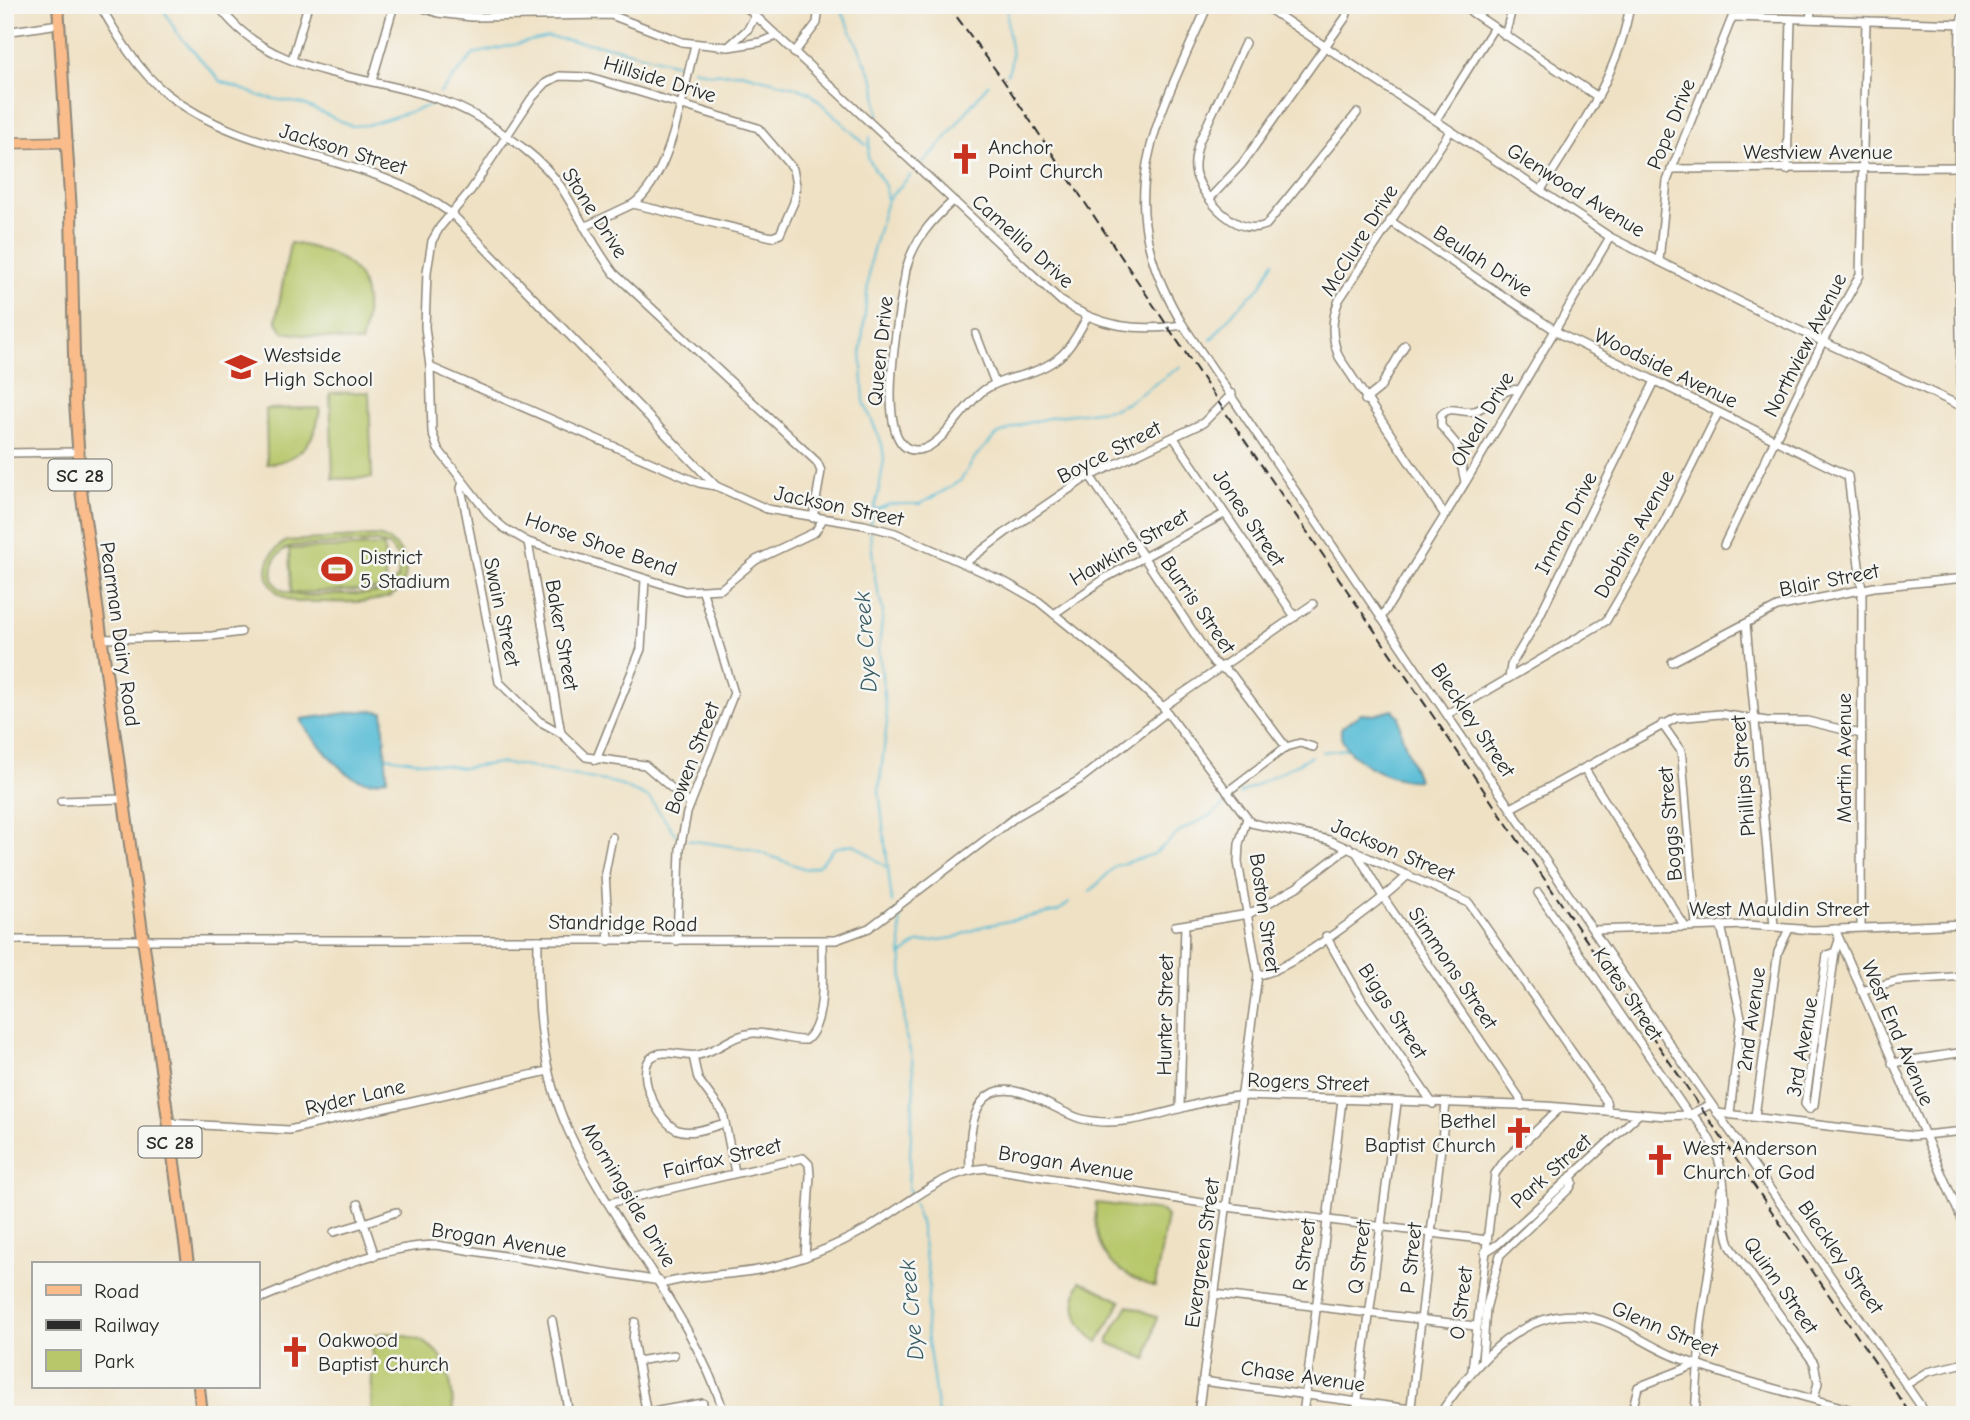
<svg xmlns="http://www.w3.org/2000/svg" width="1970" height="1420" viewBox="0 0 1970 1420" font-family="'Comic Neue',sans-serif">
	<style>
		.green { fill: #b7c76a; stroke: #71794a; stroke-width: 2; fill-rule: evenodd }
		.water { fill: #57bcd5; stroke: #417480; stroke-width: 2 }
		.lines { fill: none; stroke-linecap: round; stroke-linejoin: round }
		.stream { stroke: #57bcd5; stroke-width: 2 }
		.minor-casing { stroke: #8d8678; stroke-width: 10 }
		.major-casing { stroke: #8d8678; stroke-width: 13 }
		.highway-casing { stroke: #8d8678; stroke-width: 14 }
		.minor { stroke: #fff; stroke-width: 7 }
		.major { stroke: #f9bc8a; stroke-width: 10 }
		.highway { stroke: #f9bc8a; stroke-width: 10 }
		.rail { stroke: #2b2b2b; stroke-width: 2; stroke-dasharray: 10 5; stroke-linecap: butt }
		.labels { text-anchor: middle; stroke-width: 5; stroke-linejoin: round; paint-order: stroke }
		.shield { fill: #f6f6f2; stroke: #686867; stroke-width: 2 }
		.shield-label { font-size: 19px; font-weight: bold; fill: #2b2b2b }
		.street-label { font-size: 21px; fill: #2b2b2b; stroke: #f6f6f2 }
		.poi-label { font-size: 21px; fill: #2b2b2b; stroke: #f6f6f2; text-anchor: start }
		.water-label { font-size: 23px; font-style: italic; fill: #3a5e66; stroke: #f6f6f2 }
	</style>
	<rect width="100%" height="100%" fill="#f6f6f2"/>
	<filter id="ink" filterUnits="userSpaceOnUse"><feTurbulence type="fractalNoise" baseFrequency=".0143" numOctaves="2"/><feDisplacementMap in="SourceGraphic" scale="14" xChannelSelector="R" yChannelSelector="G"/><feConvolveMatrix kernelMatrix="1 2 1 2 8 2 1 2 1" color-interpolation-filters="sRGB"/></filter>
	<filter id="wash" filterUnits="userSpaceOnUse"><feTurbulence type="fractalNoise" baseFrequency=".00686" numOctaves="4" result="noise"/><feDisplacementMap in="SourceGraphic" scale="28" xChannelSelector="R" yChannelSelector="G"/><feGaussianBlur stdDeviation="1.57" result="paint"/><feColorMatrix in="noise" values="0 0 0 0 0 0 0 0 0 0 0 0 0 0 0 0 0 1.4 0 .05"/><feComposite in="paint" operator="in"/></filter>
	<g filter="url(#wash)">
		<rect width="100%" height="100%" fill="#efe1c4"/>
		<g class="green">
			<path d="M290 243C352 252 379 277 361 343L283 332 276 320Z"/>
			<path d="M369 392 372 478 333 479 330 393Z"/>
			<path d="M320 408C317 440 300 461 267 464L266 409Z"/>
			<path d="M376 536C408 540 419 588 385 598 359 605 325 601 297 602 264 596 255 558 287 541ZM377 542 389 546 399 559 398 578 384 591C370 595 354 594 340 594 314 595 260 604 275 559L283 550 293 546Z"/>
			<path d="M384 546 386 589 291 593 289 549Z"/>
			<path d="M1096 1203 1162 1211 1167 1216 1155 1287C1111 1272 1092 1252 1096 1203Z"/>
			<path d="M1080 1281 1121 1301 1098 1342C1076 1328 1070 1305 1080 1281Z"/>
			<path d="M1128 1305 1157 1317 1147 1359 1109 1343 1108 1339Z"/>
			<path d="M385 1333C440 1336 453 1363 453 1415H375L371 1411 373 1335Z"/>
		</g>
		<g class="water">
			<path d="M370 710 383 712 387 778C358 790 340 769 323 749 315 739 305 731 301 719Z"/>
			<path d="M1393 710 1399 716 1401 733 1418 780C1394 783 1337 758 1341 728L1361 714 1374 715Z"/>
		</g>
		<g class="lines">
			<g class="stream">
				<path d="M161 5 177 33 220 81 263 97 303 104 352 126 367 125 432 105"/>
				<path d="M839 5 875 83 878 116"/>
				<path d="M693 69 711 74 741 73 795 87 810 93 866 145"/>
				<path d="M1007 74C1019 53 1002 28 1009 5"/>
				<path d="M440 93 474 54 548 37 612 47 684 66"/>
				<path d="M870 137 868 158 885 186 887 200 871 257 861 350 864 402 882 444 884 459 879 491 870 524"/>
				<path d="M922 163C948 141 965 110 989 84"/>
				<path d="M888 199 911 175"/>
				<path d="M1211 340 1236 309 1260 287 1274 261"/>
				<path d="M876 510 890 504H920L949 488 961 480 976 456 997 435 1023 424 1057 416 1113 409 1127 403 1181 366"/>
				<path d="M870 530 875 579 883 611 879 649 887 722 879 790 892 903"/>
				<path d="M1322 752 1346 749"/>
				<path d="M387 757 463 768 498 763 517 765 615 783 649 798 676 835"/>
				<path d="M1239 794 1312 756"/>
				<path d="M688 840 750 849 806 869 818 866 834 848 854 844 886 867"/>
				<path d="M1090 892 1115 866 1154 854 1182 830 1213 814 1224 805"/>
				<path d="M900 917 905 1033 912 1058 914 1086 908 1188 912 1195"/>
				<path d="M900 956 917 943 953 938 984 926 1058 911 1069 903"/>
				<path d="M914 1203 920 1222 929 1281 926 1326 938 1415"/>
			</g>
		</g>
	</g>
	<g filter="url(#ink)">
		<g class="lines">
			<defs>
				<g id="minor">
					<path d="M100 5C118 37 138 71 167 94 251 160 367 151 452 214L716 486 767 509 864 525 895 533 1005 582 1038 601 1126 672 1163 707 1251 823 1329 840 1469 903 1606 1101 1608 1111"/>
					<path d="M218 5C278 91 399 68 481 119 509 137 543 159 561 187 580 216 593 246 614 273L817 462 821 471 813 518"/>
					<path d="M415 5 438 13 472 17 611 15 682 42 728 47 748 29 755 16"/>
					<path d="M744 5 1061 301C1099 327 1138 332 1183 325"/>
					<path d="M1208 5C1155 126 1107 199 1183 325L1680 1059 1927 1415"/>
					<path d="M1263 5 1610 237 1779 321 1965 408"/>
					<path d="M1461 5 1598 97"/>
					<path d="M1965 10 1960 24C1957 178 1958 332 1965 486"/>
					<path d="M1734 17 1965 24"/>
					<path d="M1810 19 1812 5"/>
					<path d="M5 32 59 24"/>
					<path d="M1505 36 1513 5"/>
					<path d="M1245 43 1199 142C1196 153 1193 165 1196 175 1205 201 1237 237 1266 225L1357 113"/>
					<path d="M729 47 761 42 776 36"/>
					<path d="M794 53 817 23 819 5"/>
					<path d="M292 60 308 5"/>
					<path d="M372 81 394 5"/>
					<path d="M1436 120 1493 29"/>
					<path d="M1671 169 1965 167"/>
					<path d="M1787 170 1791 19"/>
					<path d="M1541 190C1577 132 1619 75 1630 5"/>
					<path d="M1211 197 1242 164 1346 17 1349 5"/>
					<path d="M953 201C931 221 914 240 906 269 903 295 865 465 923 449 944 443 965 404 984 390 996 382 1009 379 1023 375 1060 364 1070 350 1087 317"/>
					<path d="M633 204C672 176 683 90 695 45"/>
					<path d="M1390 221 1564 336 1848 476 1862 590 1861 927"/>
					<path d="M1659 261 1667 181 1737 5"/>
					<path d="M976 334 995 383"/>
					<path d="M430 367 425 327 427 272 432 241 440 227 471 190 531 99 546 83 559 76 590 77 758 128 793 169 796 185 794 202 780 234 772 237 633 204 584 227"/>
					<path d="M1365 400 1380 388 1405 345"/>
					<path d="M1174 438 1295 617"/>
					<path d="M5 453 78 452"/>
					<path d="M1090 476 1213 662 1232 675 1286 747"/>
					<path d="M463 482 461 488 499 682 539 721 561 733 586 757 645 765 690 804"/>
					<path d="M1465 482 1457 445 1441 426V415C1451 404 1461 414 1474 411 1491 407 1501 386 1519 390"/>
					<path d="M716 486 699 483 430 367 432 432 438 449 490 516 504 528 528 542 685 591 721 589 756 560 815 532 823 519"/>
					<path d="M1444 514 1339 357C1331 337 1331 320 1339 300L1451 130"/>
					<path d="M528 542 561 733"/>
					<path d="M1724 545 1823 341 1860 275 1866 21"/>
					<path d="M965 563 1009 530 1084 479 1203 423 1232 394"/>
					<path d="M1054 614 1107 577 1224 514"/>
					<path d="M1381 618 1465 483 1610 237"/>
					<path d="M1746 624 1774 926"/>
					<path d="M101 639 212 636 241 632"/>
					<path d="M1672 662 1777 607 1874 587 1965 578"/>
					<path d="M1509 678 1511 665 1536 623 1654 383"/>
					<path d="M1163 707 1313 604"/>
					<path d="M1448 714 1606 621 1664 522 1718 413"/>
					<path d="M1662 724 1681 751 1682 759 1696 925"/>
					<path d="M596 760 641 649 645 579"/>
					<path d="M1965 764V937"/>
					<path d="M1584 768 1684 925"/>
					<path d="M1227 792 1286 747 1300 743 1313 747"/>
					<path d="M61 801 123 799"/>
					<path d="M1511 808 1676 718 1720 714 1767 721H1807L1861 734"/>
					<path d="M1355 850 1383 897 1519 1097 1522 1106"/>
					<path d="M1538 893 1689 1115"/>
					<path d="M1721 925 1741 1017 1730 1113"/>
					<path d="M1175 926 1249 914 1297 887 1349 847"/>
					<path d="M1835 929 1965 1227"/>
					<path d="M1593 930 1748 925 1813 930 1965 924"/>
					<path d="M1326 936 1362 1000 1433 1104"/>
					<path d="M5 940H836L869 928 1017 816 1079 780 1167 712"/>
					<path d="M538 940C537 1005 541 1072 569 1132 615 1231 691 1310 725 1415"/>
					<path d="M609 941 605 873 612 837"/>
					<path d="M677 941 680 849 687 813 734 693 703 592"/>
					<path d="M1835 952 1827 955 1805 1104 1809 1109 1814 1105 1835 952 1839 940"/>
					<path d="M1258 975C1290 972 1383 899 1408 875"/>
					<path d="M1861 991 1896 981 1965 976"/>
					<path d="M693 1056 698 1079 723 1113 735 1172"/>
					<path d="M1892 1063 1965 1052"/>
					<path d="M1180 1107 1185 925"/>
					<path d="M1717 1113 1913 1136 1965 1131"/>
					<path d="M1692 1114C1710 1135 1722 1160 1724 1188 1726 1209 1723 1227 1731 1247L1814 1363 1818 1383 1814 1398"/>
					<path d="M1755 1116 1778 952 1789 929"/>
					<path d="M168 1123 289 1130 548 1071"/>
					<path d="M725 1123C711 1127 692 1135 678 1130 660 1124 634 1074 651 1058 663 1047 684 1058 698 1055 718 1051 731 1035 753 1033 771 1032 788 1041 806 1040 827 1024 822 966 822 941"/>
					<path d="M970 1169C969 1147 969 1106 991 1094 1018 1079 1055 1112 1082 1119 1134 1132 1190 1099 1242 1096L1546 1106 1666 1116 1689 1115 1711 1104"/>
					<path d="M609 1203 803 1158 809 1164 810 1175 805 1257"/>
					<path d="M334 1232 364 1223 358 1204"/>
					<path d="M1485 1252 1498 1244 1639 1114"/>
					<path d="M375 1256 364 1223 396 1212"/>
					<path d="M662 1284C694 1274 730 1276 763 1269 800 1261 836 1246 868 1228 906 1206 943 1170 987 1168L1227 1207 1487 1240"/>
					<path d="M1214 1294 1475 1326"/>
					<path d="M257 1300C314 1277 374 1247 436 1245L660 1281"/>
					<path d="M552 1320 569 1415"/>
					<path d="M635 1322 633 1340 647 1415"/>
					<path d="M637 1361 674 1355"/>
					<path d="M1482 1361 1486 1309 1500 1255 1570 1188 1573 1182 1571 1176"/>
					<path d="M1472 1370 1495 1174 1505 1160 1560 1108"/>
					<path d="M1202 1381 1440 1413"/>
					<path d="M1907 1384 1927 1372 1965 1363"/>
					<path d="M647 1413 703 1403"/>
					<path d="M1198 1415 1258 975 1238 862 1239 844 1247 818"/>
					<path d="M1303 1415 1342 1100"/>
					<path d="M1356 1415 1397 1103"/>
					<path d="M1410 1415 1446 1104"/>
					<path d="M1439 1415C1473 1365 1528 1299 1597 1319 1626 1327 1651 1348 1679 1358 1740 1382 1806 1396 1869 1415"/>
					<path d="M1631 1415 1638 1387 1697 1364"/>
					<path d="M1695 1415 1701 1324 1721 1190"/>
				</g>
				<path id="major" d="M5 143 67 142"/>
				<g id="highway">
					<path d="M58 5 71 212 75 402 81 490 188 1264"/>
					<path d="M199 1387 202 1415"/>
				</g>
			</defs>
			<use href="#minor" class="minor-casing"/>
			<use href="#major" class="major-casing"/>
			<use href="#highway" class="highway-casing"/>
			<use href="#minor" class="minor"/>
			<use href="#major" class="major"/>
			<use href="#highway" class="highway"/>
			<path class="rail" d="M948 5 1003 80 1221 406 1911 1415"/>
		</g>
	</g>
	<defs>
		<symbol id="church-bare" viewBox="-9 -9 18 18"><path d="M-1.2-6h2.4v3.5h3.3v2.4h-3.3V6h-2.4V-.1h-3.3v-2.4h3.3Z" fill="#c8321e" stroke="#f6f6f2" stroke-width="2.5" paint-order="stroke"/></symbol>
		<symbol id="school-bare" viewBox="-9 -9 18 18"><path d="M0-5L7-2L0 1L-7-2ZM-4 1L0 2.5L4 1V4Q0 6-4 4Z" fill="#c8321e" stroke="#f6f6f2" stroke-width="2.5" paint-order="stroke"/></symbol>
		<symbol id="stadium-bare" viewBox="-9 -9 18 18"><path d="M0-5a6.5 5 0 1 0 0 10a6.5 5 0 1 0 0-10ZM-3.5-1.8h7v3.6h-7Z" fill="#c8321e" stroke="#f6f6f2" stroke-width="2.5" paint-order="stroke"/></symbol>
	</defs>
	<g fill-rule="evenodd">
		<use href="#church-bare" x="943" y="137" width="44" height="44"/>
		<use href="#school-bare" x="219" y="345" width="44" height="44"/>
		<use href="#stadium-bare" x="315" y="547" width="44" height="44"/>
		<use href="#church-bare" x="1497" y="1111" width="44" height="44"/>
		<use href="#church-bare" x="1638" y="1138" width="44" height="44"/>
		<use href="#church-bare" x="273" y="1330" width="44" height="44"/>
	</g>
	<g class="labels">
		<g class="shield">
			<rect x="48.5" y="459.5" width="63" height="31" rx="5"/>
			<rect x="138.5" y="1126.5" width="63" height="31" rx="5"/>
		</g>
		<g class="shield-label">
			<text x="80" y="482">SC 28</text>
			<text x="170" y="1149">SC 28</text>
		</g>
		<g class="street-label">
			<text transform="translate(660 79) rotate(17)" y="7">Hillside Drive</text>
			<text transform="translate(1671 124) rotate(-68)" y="7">Pope Drive</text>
			<text transform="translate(343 149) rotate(17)" y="7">Jackson Street</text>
			<text x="1818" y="159">Westview Avenue</text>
			<text transform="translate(1576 190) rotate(32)" y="7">Glenwood Avenue</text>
			<text transform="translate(595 213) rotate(57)" y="7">Stone Drive</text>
			<text transform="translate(1359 240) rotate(-58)" y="7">McClure Drive</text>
			<text transform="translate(1023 241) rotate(42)" y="7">Camellia Drive</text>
			<text transform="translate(1483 261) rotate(33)" y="7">Beulah Drive</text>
			<text transform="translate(1805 345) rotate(-63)" y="7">Northview Avenue</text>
			<text transform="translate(880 351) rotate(-84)" y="7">Queen Drive</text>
			<text transform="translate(1666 368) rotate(26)" y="7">Woodside Avenue</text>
			<text transform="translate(1482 419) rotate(-60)" y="7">ONeal Drive</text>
			<text transform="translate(1109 452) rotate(-27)" y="7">Boyce Street</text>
			<text transform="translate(839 506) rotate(12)" y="7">Jackson Street</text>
			<text transform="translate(1249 518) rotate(56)" y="7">Jones Street</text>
			<text transform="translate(1566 523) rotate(-63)" y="7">Inman Drive</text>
			<text transform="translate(1634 534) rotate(-61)" y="7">Dobbins Avenue</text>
			<text transform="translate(601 544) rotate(19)" y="7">Horse Shoe Bend</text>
			<text transform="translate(1129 547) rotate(-30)" y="7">Hawkins Street</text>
			<text transform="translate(1829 580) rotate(-11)" y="7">Blair Street</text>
			<text transform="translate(1198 605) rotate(55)" y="7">Burris Street</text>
			<text transform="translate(502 612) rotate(78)" y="7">Swain Street</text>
			<text transform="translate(120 634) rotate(82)" y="7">Pearman Dairy Road</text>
			<text transform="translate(562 635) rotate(80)" y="7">Baker Street</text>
			<text transform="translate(1473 720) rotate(56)" y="7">Bleckley Street</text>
			<text transform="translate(692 758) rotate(-69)" y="7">Bowen Street</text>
			<text transform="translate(1844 758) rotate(-90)" y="7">Martin Avenue</text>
			<text transform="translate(1743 776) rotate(-95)" y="7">Phillips Street</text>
			<text transform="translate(1670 824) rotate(-95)" y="7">Boggs Street</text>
			<text transform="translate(1393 850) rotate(23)" y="7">Jackson Street</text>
			<text x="1779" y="916">West Mauldin Street</text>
			<text transform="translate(1265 913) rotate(82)" y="7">Boston Street</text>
			<text transform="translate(623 923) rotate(1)" y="7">Standridge Road</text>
			<text transform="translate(1453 968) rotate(56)" y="7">Simmons Street</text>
			<text transform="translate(1628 994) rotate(56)" y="7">Kates Street</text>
			<text transform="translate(1393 1011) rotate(57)" y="7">Biggs Street</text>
			<text transform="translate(1165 1015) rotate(-89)" y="7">Hunter Street</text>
			<text transform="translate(1751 1019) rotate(-82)" y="7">2nd Avenue</text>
			<text transform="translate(1898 1033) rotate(67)" y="7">West End Avenue</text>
			<text transform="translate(1802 1047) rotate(-80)" y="7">3rd Avenue</text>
			<text transform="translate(1308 1082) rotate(2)" y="7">Rogers Street</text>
			<text transform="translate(355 1097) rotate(-13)" y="7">Ryder Lane</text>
			<text transform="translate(722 1158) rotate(-13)" y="7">Fairfax Street</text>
			<text transform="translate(1066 1163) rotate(9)" y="7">Brogan Avenue</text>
			<text transform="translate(1551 1171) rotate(-42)" y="7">Park Street</text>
			<text transform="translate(629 1195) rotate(59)" y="7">Morningside Drive</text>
			<text transform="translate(499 1240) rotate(9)" y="7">Brogan Avenue</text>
			<text transform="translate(1202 1253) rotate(-82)" y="7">Evergreen Street</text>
			<text transform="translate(1304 1255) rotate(-83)" y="7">R Street</text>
			<text transform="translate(1359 1257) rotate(-83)" y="7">Q Street</text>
			<text transform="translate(1841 1257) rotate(55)" y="7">Bleckley Street</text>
			<text transform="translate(1411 1258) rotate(-84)" y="7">P Street</text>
			<text transform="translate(1781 1285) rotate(55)" y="7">Quinn Street</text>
			<text transform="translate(1461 1303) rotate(-83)" y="7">O Street</text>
			<text transform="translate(1665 1329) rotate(23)" y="7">Glenn Street</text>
			<text transform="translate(1303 1376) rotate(8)" y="7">Chase Avenue</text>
		</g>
		<g class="poi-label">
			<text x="988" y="154">Anchor<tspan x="988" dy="24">Point Church</tspan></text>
			<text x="264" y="362">Westside<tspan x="264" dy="24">High School</tspan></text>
			<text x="360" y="564">District<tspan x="360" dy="24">5 Stadium</tspan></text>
			<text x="1496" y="1128" text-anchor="end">Bethel<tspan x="1496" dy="24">Baptist Church</tspan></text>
			<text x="1683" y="1155">West Anderson<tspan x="1683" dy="24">Church of God</tspan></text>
			<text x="318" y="1347">Oakwood<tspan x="318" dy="24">Baptist Church</tspan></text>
		</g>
		<g class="water-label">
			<text transform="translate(865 642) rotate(-94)" y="8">Dye Creek</text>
			<text transform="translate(911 1310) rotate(-95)" y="8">Dye Creek</text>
		</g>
	</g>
	<rect width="1970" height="1420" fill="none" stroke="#f6f6f2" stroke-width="28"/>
	<rect x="32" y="1262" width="228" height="126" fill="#f6f6f2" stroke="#a5a5a2" stroke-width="2"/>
	<rect x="46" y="1285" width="35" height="10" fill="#f9bc8a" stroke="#a5a5a2" stroke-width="2"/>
	<text x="94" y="1298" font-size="21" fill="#2b2b2b">Road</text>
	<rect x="46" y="1320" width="35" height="10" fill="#2b2b2b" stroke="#a5a5a2" stroke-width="2"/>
	<text x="94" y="1332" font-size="21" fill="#2b2b2b">Railway</text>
	<rect x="46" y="1350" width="35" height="21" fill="#b7c76a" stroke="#a5a5a2" stroke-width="2"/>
	<text x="94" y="1368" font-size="21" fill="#2b2b2b">Park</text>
</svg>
